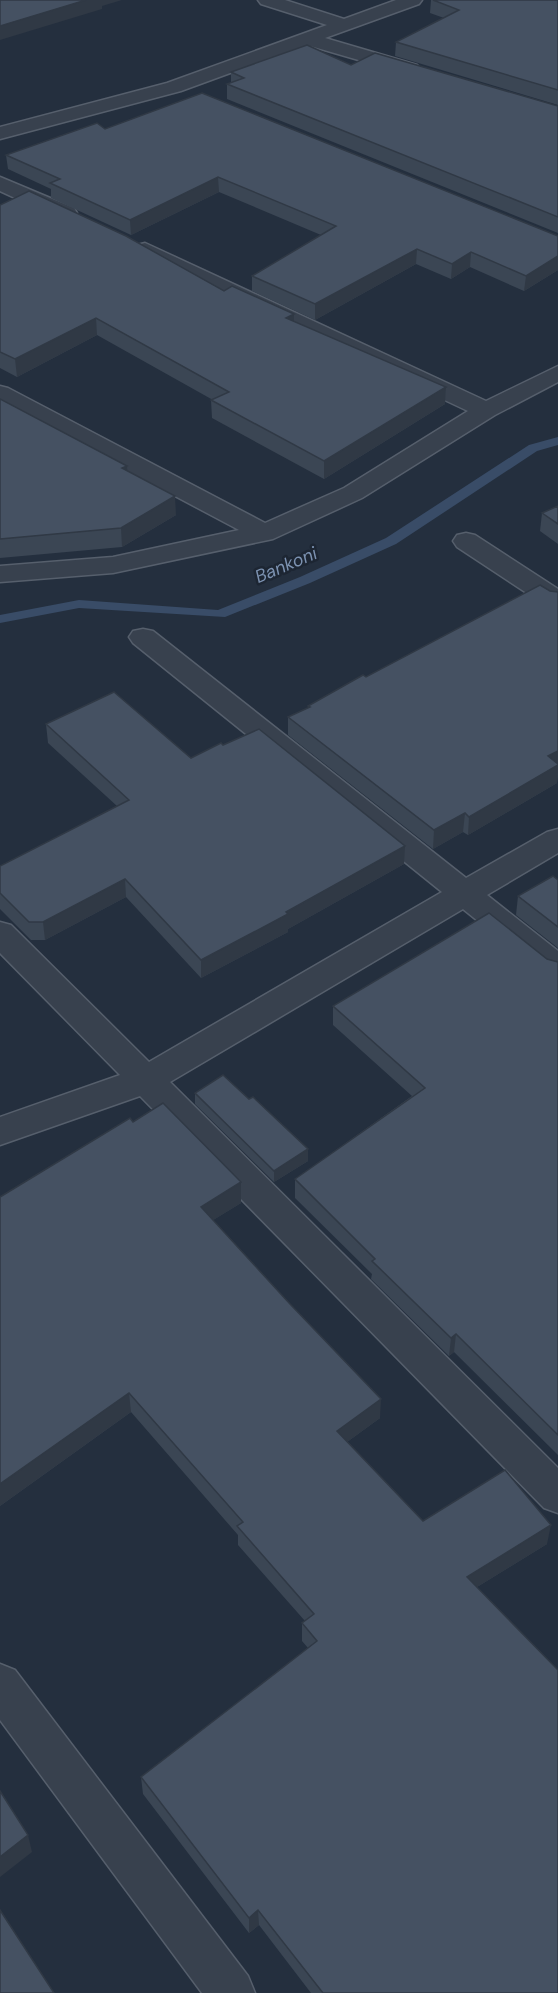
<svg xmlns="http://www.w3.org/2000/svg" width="558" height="1993" viewBox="0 0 558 1993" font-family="'DM Sans',sans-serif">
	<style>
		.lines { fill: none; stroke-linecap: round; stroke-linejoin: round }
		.stream { fill: #394c67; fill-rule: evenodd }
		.street-casing { stroke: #565f6c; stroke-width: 3 }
		.street { fill: #38414e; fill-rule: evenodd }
		.wall { fill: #3b4654 }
		.shaded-wall { fill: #303945 }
		.building { fill: #455162; stroke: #303945; stroke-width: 1.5 }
		.labels { text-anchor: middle; stroke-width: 5; stroke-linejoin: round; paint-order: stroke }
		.water-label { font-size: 18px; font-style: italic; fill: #7c92b1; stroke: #1d2633 }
	</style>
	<rect width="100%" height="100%" fill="#242f3e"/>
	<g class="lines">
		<path class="stream" d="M558 437V445L537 451 396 544 310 583 225 617 79 608 0 623V615L79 600 218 610 300 577 386 538 529 445Z"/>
		<defs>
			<g id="street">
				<path d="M258 0H285L344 19 396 0H422L419 4 325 38 417 65 420 69 417 73 410 75 307 45 181 91 0 139V127L167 83 327 25 261 4Z"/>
				<path d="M0 177 74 208 77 213 74 218 66 219 58 218 0 191Z"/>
				<path d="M145 243 486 401 558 366V382L495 415 362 498 273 539 113 573 0 582V566L113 557 239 530 0 403V386L8 388 265 523 344 488 468 411 137 255 134 250 137 245Z"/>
				<path d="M466 533 475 535 558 589V609L548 607 457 547 453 541 457 535Z"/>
				<path d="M143 629 153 631 466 878 547 832 558 829V853L487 895 558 951V980L546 976 463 909 170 1082 558 1468V1513L544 1508 140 1096 0 1145V1117L120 1075 0 953V922L11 925 149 1062 442 892 133 643 129 637 133 631Z"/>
				<path d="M0 1664 15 1670 248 1976 255 1993H202L0 1720Z"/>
			</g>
		</defs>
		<use href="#street" class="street-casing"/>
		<use href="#street" class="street"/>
	</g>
	<g class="wall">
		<path d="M431 0H558V105L395 56 396 42 444 18 430 13Z"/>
		<path d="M351 65 558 106V233L227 99V84L231 83V72Z"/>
		<path d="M105 129 558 236V270L524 291 470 267 451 279 416 264 315 320 252 291V276L321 235 219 192 131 235 51 198V189L8 169 6 155Z"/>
		<path d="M0 205 224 291 294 314V322L446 387 445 404 324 479 212 418 211 400H213L97 335 17 377 0 368Z"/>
		<path d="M0 398V399L128 471 176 515 122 547 0 558Z"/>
		<path d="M558 506V544L540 531 542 513Z"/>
		<path d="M550 591 558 592V772L557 783 468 835 463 832 433 849 288 735V717L308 708V706L366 677Z"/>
		<path d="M46 724 191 758 404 864 288 929V932L201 978 126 897 45 940H31L0 909V866L117 806 48 743Z"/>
		<path d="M558 880V948L516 915 518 896Z"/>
		<path d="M547 959 558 962V1455L454 1352 449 1356 371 1279 372 1274 295 1198V1179L412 1096 333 1025V1006Z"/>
		<path d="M195 1093 249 1099 308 1149V1161L274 1182 195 1104Z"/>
		<path d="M133 1122 241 1203 213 1220 380 1418 347 1442 423 1521 547 1544 477 1587 558 1993H311L259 1925 249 1933 143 1794 141 1777 308 1648 302 1641V1623L305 1621 238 1545V1535L131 1412 0 1506Z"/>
	</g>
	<g class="shaded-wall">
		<path d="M86 0H122L102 6V9L0 40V26Z"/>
		<path d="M218 177 219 192 131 235 130 220Z"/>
		<path d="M417 249 416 264 315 320V304Z"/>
		<path d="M471 252 470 267 451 279 452 264Z"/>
		<path d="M558 256V270L524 291 526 276Z"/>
		<path d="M294 314V331L286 318Z"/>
		<path d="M96 318 97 335 17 377 15 359Z"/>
		<path d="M446 387 445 404 324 479V461Z"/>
		<path d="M127 466 128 484 122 468Z"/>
		<path d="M175 496 176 515 122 547 121 528Z"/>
		<path d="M558 751V772L557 783 468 835 469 817 548 756Z"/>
		<path d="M465 813 463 832 433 849 434 830Z"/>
		<path d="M405 846 404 864 288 929V932L201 978V960Z"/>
		<path d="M125 879 126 897 45 940 43 922Z"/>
		<path d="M308 1149V1161L274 1182V1171Z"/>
		<path d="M241 1182V1203L202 1227 201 1207Z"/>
		<path d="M456 1334 454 1352 449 1356 451 1338Z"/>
		<path d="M129 1393 131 1412 0 1506V1484Z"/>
		<path d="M381 1399 380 1418 336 1450 337 1431Z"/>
		<path d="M551 1525 547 1544 464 1595 467 1577Z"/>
		<path d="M28 1835 32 1852 0 1877V1857Z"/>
		<path d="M258 1910 259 1925 249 1933V1918Z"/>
	</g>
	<g class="building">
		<path d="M0 0H86L0 26Z"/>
		<path d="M433 0H558V90L396 42 459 10Z"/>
		<path d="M307 45 351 65 375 53 558 106V217L227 84 244 78 231 72Z"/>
		<path d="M202 93 558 236V256L526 276 471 252 452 264 417 249 315 304 252 276 336 226 218 177 130 220 50 183 60 179 6 155 97 123 105 129Z"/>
		<path d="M29 191 126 236 224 291 232 286 294 314 286 318 446 387 324 461 211 400 229 392 96 318 15 359 0 352V205Z"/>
		<path d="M0 399 127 466 122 468 175 496 121 528 0 539Z"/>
		<path d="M558 506V524L542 513Z"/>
		<path d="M540 585 550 591 558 592V751L548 756 558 764V765L469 817 465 813 434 830 288 717 310 707 308 706 363 675 366 677Z"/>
		<path d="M114 692 191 758 221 743 223 745 259 729 405 846 286 912 288 914 201 960 125 879 43 922H29L0 893V866L129 800 46 724Z"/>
		<path d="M553 876 558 880V927L518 896Z"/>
		<path d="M489 913 547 959 558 962V1435L456 1334 451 1338 372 1261 375 1259 295 1179 425 1088 333 1006Z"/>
		<path d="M223 1075 249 1099 253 1097 308 1149 274 1171 195 1093Z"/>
		<path d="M163 1103 241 1182 201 1207 290 1304 381 1399 337 1431 423 1521 505 1470 551 1525 467 1577 558 1670V1993H323L258 1910 249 1918 141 1777 317 1641 302 1623 314 1614 237 1526 243 1522 129 1393 0 1484V1197L130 1118 133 1122Z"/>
		<path d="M0 1791 28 1835 0 1857Z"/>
		<path d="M0 1910 54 1993H0Z"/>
	</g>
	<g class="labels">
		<g class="water-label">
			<text transform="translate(286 565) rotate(-23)" y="6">Bankoni</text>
		</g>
	</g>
</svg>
